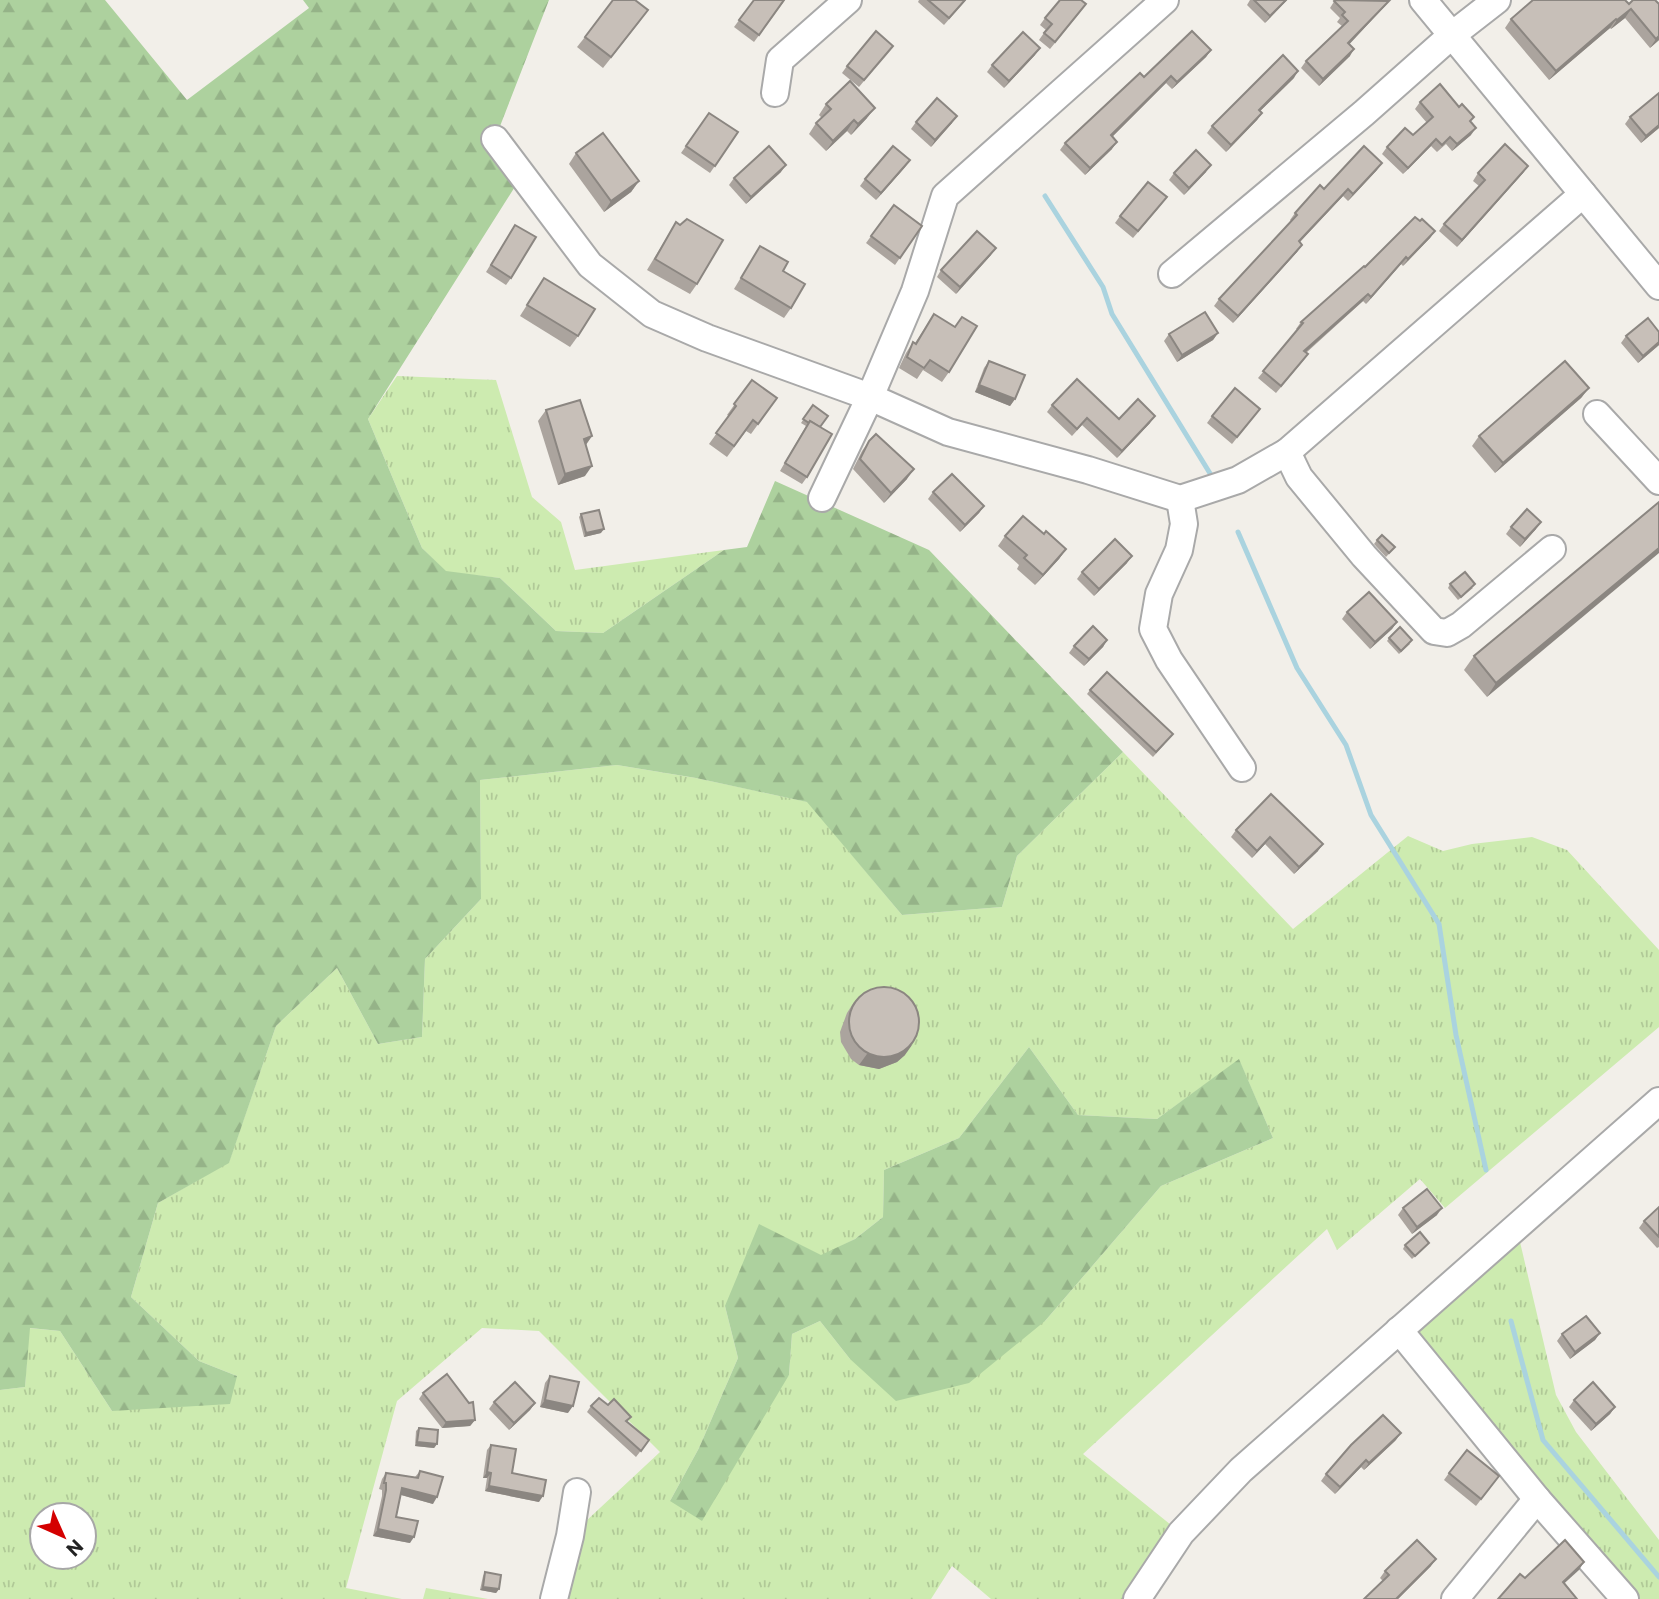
<svg xmlns="http://www.w3.org/2000/svg" width="1659" height="1599" viewBox="0 0 1659 1599" font-family="Commissioner,sans-serif">
	<style>
		.grass { fill: url(#grass-tufts); fill-rule: evenodd }
		.forest { fill: url(#forest-firs) }
		.lines { fill: none; stroke-linecap: round; stroke-linejoin: round }
		.stream { stroke: #aad3df; stroke-width: 5 }
		.minor-casing { stroke: #a9a9a9; stroke-width: 30 }
		.minor { stroke: #fff; stroke-width: 26 }
		.wall { fill: #aba49e }
		.shaded-wall { fill: #8b8681 }
		.building { fill: #c7bfb8; stroke: #8b8681; stroke-width: 2 }
	</style>
	<defs>
		<pattern id="grass-tufts" width="24" height="20" patternUnits="userSpaceOnUse" patternTransform="scale(1.75)"><rect width="24" height="20" fill="#cdebb0"/><path d="M3 7l-1-3M5 7V3M7 7l1-3M15 17l-1-3M17 17v-4M19 17l1-3" fill="none" stroke="#b0c997"/></pattern>
		<pattern id="forest-firs" width="22" height="20" patternUnits="userSpaceOnUse" patternTransform="scale(1.75)"><rect width="22" height="20" fill="#add19e"/><path d="M5 1l3.5 6h-7zM16 11l3.5 6h-7z" fill="#95b388"/></pattern>
	</defs>
	<rect width="100%" height="100%" fill="#f2efe9"/>
	<g class="grass">
		<path d="M397 376 496 380 532 497 561 522 575 570 724 550 603 633 556 631 500 578 446 572 422 548 368 419Z"/>
		<path d="M1123 752 1293 929 1408 836 1443 851 1472 844 1532 837 1567 850 1659 950V1027L1445 1208 1420 1179 1337 1250 1327 1229 1083 1454 1181 1533 1137 1599H991L952 1566 931 1599H554L570 1536 660 1452 539 1331 482 1328 397 1401 346 1588 402 1599H0V1390L25 1387 29 1328 60 1331 112 1411 237 1376 199 1361 131 1297 158 1203 229 1162 276 1026 337 968 378 1044 422 1037 425 959 481 899 480 780 617 765 696 778 808 802 902 915 1002 907 1017 856ZM1029 1047 1078 1115 1157 1119 1239 1060 1273 1138 1161 1186 1045 1321 850 1359 820 1321 792 1334 789 1375 670 1501 699 1448 738 1358 725 1306 855 1239 883 1217 884 1170 959 1138ZM42 1515H84V1557H42Z"/>
		<path d="M1516 1225 1556 1395 1576 1432 1659 1540V1599H1625L1399 1330Z"/>
		<path d="M426 1588 488 1599H423Z"/>
	</g>
	<g class="forest">
		<path d="M0 0H105L187 100 309 8 303 0H549L495 139 523 174 368 419 422 548 446 571 500 578 556 631 603 633 724 550 747 547 775 481 929 550 1123 752 1017 856 1002 907 902 915 807 802 696 778 617 765 480 780 481 899 425 959 422 1037 378 1044 337 968 276 1026 229 1163 158 1203 131 1297 199 1361 237 1376 230 1404 112 1411 60 1331 30 1328 25 1387 0 1390Z"/>
		<path d="M1029 1047 1078 1115 1157 1119 1239 1059 1273 1138 1161 1186 1045 1321 969 1383 896 1401 850 1359 820 1321 792 1334 789 1375 702 1521 670 1501 699 1448 738 1358 725 1306 759 1224 821 1255 855 1239 883 1217 884 1170 959 1138Z"/>
	</g>
	<g class="lines">
		<g class="stream">
			<path d="M1045 196 1103 287 1112 314 1211 475"/>
			<path d="M1238 532 1297 668 1346 745 1371 815 1439 924 1456 1035 1486 1170"/>
			<path d="M1511 1321 1543 1440 1659 1577"/>
		</g>
		<defs>
			<g id="minor">
				<path d="M1423 0 1659 286"/>
				<path d="M775 93 780 60 848 0"/>
				<path d="M495 139 590 265 652 314 707 338 870 397 948 432 1088 470 1180 499 1238 480 1287 452 1583 194"/>
				<path d="M1172 274 1364 113 1452 35 1497 0"/>
				<path d="M1597 414 1659 481"/>
				<path d="M1287 452 1299 477 1364 556 1434 631 1447 633 1461 625 1552 549"/>
				<path d="M822 498 870 397 915 291 945 196 1165 0"/>
				<path d="M1180 499 1184 524 1179 550 1159 594 1153 629 1169 660 1242 768"/>
				<path d="M1399 1330 1537 1499 1625 1599"/>
				<path d="M554 1599 570 1536 577 1492"/>
				<path d="M1137 1599 1181 1533 1241 1470 1659 1101"/>
				<path d="M1455 1599 1537 1499"/>
			</g>
		</defs>
		<use href="#minor" class="minor-casing"/>
		<use href="#minor" class="minor"/>
	</g>
	<g class="wall">
		<path d="M754 0H785L754 42 734 27Z"/>
		<path d="M919 0H966L944 25 918 2Z"/>
		<path d="M1250 0H1287L1265 23 1247 5Z"/>
		<path d="M1335 0 1389 1 1384 7 1349 44 1350 56 1319 86 1301 68 1306 61 1342 26 1337 22 1340 18 1330 8Z"/>
		<path d="M1629 4H1659V40L1650 48 1625 18 1611 29 1610 28 1549 80 1505 28 1511 19Z"/>
		<path d="M1081 11 1050 49 1039 40 1046 30 1040 25 1045 18Z"/>
		<path d="M641 20 603 68 577 47 585 37Z"/>
		<path d="M893 46 859 87 842 73 847 66Z"/>
		<path d="M1211 50 1206 57 1172 89 1166 83 1112 137V149L1085 175 1060 150 1065 143 1144 77Z"/>
		<path d="M1035 55 1004 88 987 72 992 65Z"/>
		<path d="M1294 78 1260 111 1262 113 1257 120 1226 152 1207 133 1212 126Z"/>
		<path d="M1659 93V128L1641 143 1625 124 1630 117Z"/>
		<path d="M1420 102 1471 122V135L1452 151 1446 144 1437 152 1431 146 1403 174 1382 154 1387 147 1413 135 1427 123 1415 109Z"/>
		<path d="M826 104 867 118 851 135 847 131 826 151 809 134 816 123 822 118 819 115Z"/>
		<path d="M709 113 738 132 710 173 681 153Z"/>
		<path d="M916 122 952 123 931 147 911 129Z"/>
		<path d="M576 153 639 181 631 192 604 212 569 164Z"/>
		<path d="M1528 166 1523 173 1457 247 1439 231 1444 224 1479 186 1473 181 1478 173Z"/>
		<path d="M905 167 876 200 860 186 865 179Z"/>
		<path d="M1377 170 1348 201 1343 196 1300 242 1302 245 1297 252 1233 323 1214 306 1219 299 1292 222 1290 220 1295 213 1324 189Z"/>
		<path d="M781 172 746 204 729 185 734 178Z"/>
		<path d="M1206 172 1184 195 1169 180 1174 173Z"/>
		<path d="M1162 204 1133 238 1115 223 1120 216Z"/>
		<path d="M894 205 922 226 895 265 866 243Z"/>
		<path d="M1420 221 1435 231 1430 238 1403 266 1401 264 1366 304 1363 301 1306 353 1308 354 1303 361 1276 393 1258 378 1298 330 1296 329 1301 322Z"/>
		<path d="M676 222 697 284 690 294 647 270Z"/>
		<path d="M515 225 511 278 506 285 486 272Z"/>
		<path d="M760 246 783 271 791 308 784 318 734 289Z"/>
		<path d="M991 255 956 294 937 277 941 270Z"/>
		<path d="M544 278 578 336 570 347 520 316Z"/>
		<path d="M934 314 955 327 962 317 949 372 942 382 923 370 917 379 899 368 906 353 913 342 915 343Z"/>
		<path d="M1659 332V345L1638 363 1621 343 1626 336Z"/>
		<path d="M1218 333 1213 340 1177 362 1164 341 1169 334Z"/>
		<path d="M989 361 1015 399 1010 406 975 392 984 368Z"/>
		<path d="M752 380 777 398 751 434 746 431 727 457 709 444 729 416 727 415Z"/>
		<path d="M1589 388 1581 398 1495 473 1472 446 1479 436Z"/>
		<path d="M813 405 820 427 807 477 802 484 780 471 806 426 801 423Z"/>
		<path d="M1052 405 1119 419 1150 423 1117 458 1082 425 1072 436 1047 412Z"/>
		<path d="M1260 409 1232 444 1207 423 1212 416Z"/>
		<path d="M546 410 592 436 586 445 585 476 558 485 538 421Z"/>
		<path d="M869 441 907 479 884 503 853 469 862 451Z"/>
		<path d="M933 492 984 506 979 513 960 532 928 499Z"/>
		<path d="M1659 502 1487 697 1464 670 1474 656Z"/>
		<path d="M581 514 601 533 584 537 579 517Z"/>
		<path d="M1511 527 1536 529 1520 547 1506 534Z"/>
		<path d="M1044 534 1066 549 1059 559 1035 585 1017 569 1019 565 998 546 1005 536Z"/>
		<path d="M1377 540 1395 547 1386 557 1374 544Z"/>
		<path d="M1127 563 1094 596 1077 579 1082 572Z"/>
		<path d="M1450 584 1473 588 1458 600 1448 588Z"/>
		<path d="M1347 612 1397 622 1392 629 1370 649 1342 619Z"/>
		<path d="M1389 638 1410 644 1399 654 1387 641Z"/>
		<path d="M1107 640 1103 647 1084 666 1069 653 1074 646Z"/>
		<path d="M1090 690 1169 739 1153 757 1087 694Z"/>
		<path d="M1271 794 1318 851 1294 874 1265 844 1252 858 1231 837 1236 830Z"/>
		<path d="M854 1002 905 1055 897 1062 879 1069 859 1065 851 1059 841 1042 840 1032 847 1013Z"/>
		<path d="M1659 1207V1247L1657 1248 1639 1228 1644 1221Z"/>
		<path d="M1403 1208 1437 1215 1412 1234 1398 1215Z"/>
		<path d="M1429 1243 1412 1259 1403 1249 1405 1245Z"/>
		<path d="M1600 1333 1595 1340 1570 1359 1557 1341 1562 1334Z"/>
		<path d="M550 1376 568 1413 540 1407 545 1383Z"/>
		<path d="M423 1393 475 1420 470 1426 442 1428 419 1399Z"/>
		<path d="M1574 1400 1615 1407 1610 1414 1591 1431 1569 1407Z"/>
		<path d="M494 1402 535 1403 530 1410 509 1430 489 1409Z"/>
		<path d="M608 1405 631 1417 627 1422 649 1440 636 1457 587 1412 591 1406Z"/>
		<path d="M419 1428 437 1444 434 1448 415 1446 416 1431Z"/>
		<path d="M1396 1440 1364 1470 1361 1467 1335 1494 1321 1481 1326 1474Z"/>
		<path d="M491 1445 512 1473 539 1502 485 1491 487 1478H483L487 1450Z"/>
		<path d="M420 1471 433 1504 401 1495 396 1517 410 1543 373 1536 382 1496V1490L379 1489 382 1479 386 1473 415 1477Z"/>
		<path d="M1449 1473 1499 1476 1476 1506 1444 1480Z"/>
		<path d="M1431 1566 1398 1599H1364L1383 1581 1380 1578 1385 1571Z"/>
		<path d="M485 1572 499 1589 496 1593 480 1590 483 1576Z"/>
	</g>
	<g class="shaded-wall">
		<path d="M1286 0H1287L1265 23 1270 16Z"/>
		<path d="M1389 1 1384 7 1344 50 1348 43Z"/>
		<path d="M1631 9 1625 18 1611 29 1617 20Z"/>
		<path d="M1616 19 1610 28 1549 80 1556 71Z"/>
		<path d="M1659 36V40L1650 48 1656 39Z"/>
		<path d="M1040 48 1035 55 1004 88 1009 81Z"/>
		<path d="M1354 49 1350 56 1319 86 1323 79Z"/>
		<path d="M1211 50 1206 57 1172 89 1177 82Z"/>
		<path d="M1298 71 1294 78 1254 117 1259 110Z"/>
		<path d="M1171 76 1166 83 1106 143 1111 135Z"/>
		<path d="M875 108 867 118 851 135 858 124Z"/>
		<path d="M1262 113 1257 120 1226 152 1231 145Z"/>
		<path d="M957 116 952 123 931 147 935 140Z"/>
		<path d="M854 120 847 131 826 151 833 141Z"/>
		<path d="M1659 125V128L1641 143 1646 136Z"/>
		<path d="M1476 128 1471 135 1452 151 1457 144Z"/>
		<path d="M1436 139 1431 146 1403 174 1408 168Z"/>
		<path d="M1117 142 1112 149 1085 175 1090 168Z"/>
		<path d="M910 160 905 167 876 200 881 193Z"/>
		<path d="M1382 163 1377 170 1348 201 1353 194Z"/>
		<path d="M786 165 781 172 746 204 751 197Z"/>
		<path d="M1211 165 1206 172 1184 195 1189 188Z"/>
		<path d="M1528 166 1523 173 1457 247 1462 240Z"/>
		<path d="M639 181 631 192 604 212 611 201Z"/>
		<path d="M1348 189 1343 196 1294 248 1299 241Z"/>
		<path d="M1435 231 1430 238 1403 266 1408 259Z"/>
		<path d="M1302 245 1297 252 1233 323 1238 316Z"/>
		<path d="M996 248 991 255 956 294 960 287Z"/>
		<path d="M1406 257 1401 264 1366 304 1371 297Z"/>
		<path d="M1368 294 1363 301 1299 358 1304 351Z"/>
		<path d="M1218 333 1213 340 1177 362 1182 355Z"/>
		<path d="M1659 342V345L1638 363 1643 356Z"/>
		<path d="M979 385 1015 399 1010 406 975 392Z"/>
		<path d="M1589 388 1581 398 1495 473 1503 463Z"/>
		<path d="M1155 416 1150 423 1117 458 1122 451Z"/>
		<path d="M592 436 584 447V439Z"/>
		<path d="M592 466 585 476 558 485 565 474Z"/>
		<path d="M914 469 907 479 884 503 891 493Z"/>
		<path d="M984 506 979 513 960 532 965 525Z"/>
		<path d="M1541 522 1536 529 1520 547 1525 539Z"/>
		<path d="M604 529 601 533 584 537 586 533Z"/>
		<path d="M1659 548V553L1487 697 1496 683Z"/>
		<path d="M1066 549 1059 559 1035 585 1043 575Z"/>
		<path d="M1132 556 1127 563 1094 596 1099 589Z"/>
		<path d="M1397 622 1392 629 1370 649 1375 642Z"/>
		<path d="M1107 640 1103 647 1084 666 1089 659Z"/>
		<path d="M1270 837 1265 844 1252 858 1257 851Z"/>
		<path d="M1323 844 1318 851 1294 874 1299 867Z"/>
		<path d="M912 1045 905 1055 897 1062 879 1069 859 1065 867 1054Z"/>
		<path d="M1442 1208 1437 1215 1412 1234 1417 1227Z"/>
		<path d="M1600 1333 1595 1340 1570 1359 1575 1352Z"/>
		<path d="M545 1400 573 1406 568 1413 540 1407Z"/>
		<path d="M535 1403 530 1410 509 1430 514 1423Z"/>
		<path d="M1615 1407 1610 1414 1591 1431 1596 1424Z"/>
		<path d="M475 1420 470 1426 442 1428 446 1422Z"/>
		<path d="M1401 1433 1396 1440 1364 1470 1369 1463Z"/>
		<path d="M417 1442 437 1444 434 1448 415 1446Z"/>
		<path d="M1366 1460 1361 1467 1335 1494 1340 1487Z"/>
		<path d="M487 1472 491 1473 487 1478H483Z"/>
		<path d="M489 1486 543 1496 539 1502 485 1491Z"/>
		<path d="M402 1488 437 1497 433 1504 398 1494Z"/>
		<path d="M378 1529 414 1537 410 1543 373 1536Z"/>
		<path d="M1436 1559 1431 1566 1398 1599H1396Z"/>
		<path d="M1584 1562 1579 1570 1557 1590 1563 1582Z"/>
		<path d="M483 1587 499 1589 496 1593 480 1590Z"/>
	</g>
	<g class="building">
		<path d="M613 0H635L648 10 611 57 585 37Z"/>
		<path d="M754 0H784L759 35 739 20Z"/>
		<path d="M928 0H965L949 18Z"/>
		<path d="M1060 0H1081L1086 4 1055 42 1044 33 1052 24 1045 18Z"/>
		<path d="M1254 0H1286L1270 16Z"/>
		<path d="M1335 0 1389 1 1348 43 1354 49 1323 79 1306 61 1348 21 1342 15 1345 12 1334 1Z"/>
		<path d="M1533 0H1625L1629 4 1633 0H1655L1659 4V36L1656 39 1631 9 1617 20 1616 19 1556 71 1511 19Z"/>
		<path d="M876 31 893 46 864 80 847 66Z"/>
		<path d="M1192 31 1211 50 1177 82 1171 76 1111 135 1117 142 1090 168 1065 143 1140 73 1144 77Z"/>
		<path d="M1023 32 1040 48 1009 81 992 65Z"/>
		<path d="M1283 55 1298 71 1259 110 1262 113 1231 145 1212 126Z"/>
		<path d="M850 81 875 108 858 124 854 120 833 141 816 123 831 109 826 104Z"/>
		<path d="M1440 84 1459 107 1462 104 1474 117 1470 121 1476 128 1457 144 1450 137 1442 145 1436 139 1408 168 1387 147 1405 128 1413 135 1433 117 1420 102Z"/>
		<path d="M1659 93V125L1646 136 1630 117Z"/>
		<path d="M937 98 957 116 935 140 916 122Z"/>
		<path d="M709 113 738 132 715 166 686 146Z"/>
		<path d="M603 133 639 181 611 201 576 153Z"/>
		<path d="M1505 144 1528 166 1462 240 1444 224 1485 180 1478 173Z"/>
		<path d="M769 146 786 165 751 197 734 178Z"/>
		<path d="M893 146 910 160 881 193 865 179Z"/>
		<path d="M1364 146 1382 163 1353 194 1348 189 1299 241 1302 245 1238 316 1219 299 1297 215 1295 213 1320 185 1324 189Z"/>
		<path d="M1196 150 1211 165 1189 188 1174 173Z"/>
		<path d="M1148 182 1167 197 1138 231 1120 216Z"/>
		<path d="M894 205 922 226 900 258 871 236Z"/>
		<path d="M1415 217 1420 221 1422 219 1435 231 1408 259 1406 257 1371 297 1368 294 1304 351 1308 354 1281 386 1263 371 1303 323 1301 322 1364 266 1365 267Z"/>
		<path d="M687 219 723 240 697 284 655 259 676 222 680 225Z"/>
		<path d="M515 225 536 237 511 278 491 265Z"/>
		<path d="M977 231 996 248 960 287 941 270Z"/>
		<path d="M760 246 788 262 783 271 805 284 791 308 741 278Z"/>
		<path d="M544 278 595 309 578 336 527 305Z"/>
		<path d="M1205 312 1218 333 1182 355 1169 334Z"/>
		<path d="M934 314 955 327 962 317 977 326 949 372 930 360 924 368 907 357 913 342 916 344Z"/>
		<path d="M1648 318 1659 332V342L1643 356 1626 336Z"/>
		<path d="M989 361 1025 375 1015 399 979 385Z"/>
		<path d="M1565 361 1589 388 1503 463 1479 436Z"/>
		<path d="M1077 379 1119 419 1138 399 1155 416 1122 451 1087 418 1077 429 1052 405Z"/>
		<path d="M752 380 777 398 758 424 753 420 734 446 716 433 736 406 734 404Z"/>
		<path d="M1235 388 1260 409 1237 437 1212 416Z"/>
		<path d="M580 400 592 436 584 439 592 466 565 474 546 410Z"/>
		<path d="M813 405 828 416 820 427 810 421 809 423 803 419Z"/>
		<path d="M810 421 832 434 807 477 785 463Z"/>
		<path d="M876 434 914 469 891 493 860 459 869 441Z"/>
		<path d="M952 474 984 506 965 525 933 492Z"/>
		<path d="M1659 502V548L1496 683 1474 656Z"/>
		<path d="M1527 509 1541 522 1525 539 1511 527Z"/>
		<path d="M599 510 604 529 586 533 581 514Z"/>
		<path d="M1023 516 1044 534 1046 531 1066 549 1043 575 1024 558 1027 555 1005 536Z"/>
		<path d="M1382 535 1395 547 1389 553 1377 540Z"/>
		<path d="M1115 539 1132 556 1099 589 1082 572Z"/>
		<path d="M1465 572 1475 584 1461 597 1450 584Z"/>
		<path d="M1369 592 1397 622 1375 642 1347 612Z"/>
		<path d="M1093 626 1107 640 1089 659 1074 646Z"/>
		<path d="M1400 627 1412 640 1401 651 1389 638Z"/>
		<path d="M1107 672 1173 734 1156 752 1090 690Z"/>
		<path d="M1271 794 1323 844 1299 867 1270 837 1257 851 1236 830Z"/>
		<circle cx="884" cy="1022" r="35"/>
		<path d="M1427 1189 1442 1208 1417 1227 1403 1208Z"/>
		<path d="M1659 1207V1237L1644 1221Z"/>
		<path d="M1420 1232 1429 1243 1415 1256 1405 1245Z"/>
		<path d="M1586 1316 1600 1333 1575 1352 1562 1334Z"/>
		<path d="M447 1374 469 1403 473 1402 475 1420 446 1422 423 1393Z"/>
		<path d="M550 1376 579 1382 573 1406 545 1400Z"/>
		<path d="M515 1382 535 1403 514 1423 494 1402Z"/>
		<path d="M1593 1382 1615 1407 1596 1424 1574 1400Z"/>
		<path d="M599 1398 608 1405 614 1399 631 1417 626 1421 649 1440 641 1451 591 1406Z"/>
		<path d="M1383 1415 1401 1433 1369 1463 1366 1460 1340 1487 1326 1474 1351 1445Z"/>
		<path d="M419 1428 438 1430 437 1444 417 1442Z"/>
		<path d="M491 1445 516 1449 512 1473 546 1480 543 1496 489 1486 491 1473 487 1472Z"/>
		<path d="M1467 1450 1499 1476 1481 1499 1449 1473Z"/>
		<path d="M420 1471 443 1477 437 1497 402 1488 396 1517 418 1521 414 1537 378 1529 386 1490V1483H384L386 1473 418 1478Z"/>
		<path d="M1417 1540 1436 1559 1396 1599H1364L1389 1575 1385 1571Z"/>
		<path d="M1565 1540 1584 1562 1563 1582 1577 1599H1498L1520 1574 1525 1578Z"/>
		<path d="M485 1572 501 1575 499 1589 483 1587Z"/>
	</g>
	<g transform="translate(63 1536) rotate(135)"><circle r="33" fill="#ffffff" stroke="#a7a7a7" stroke-width="2"/>
	<path d="M0-5L12 26L0 18L-12 26Z" fill="#d40000"/>
	<text y="-10" font-size="19" font-weight="bold" text-anchor="middle" fill="#222222">N</text>
	</g>
</svg>
